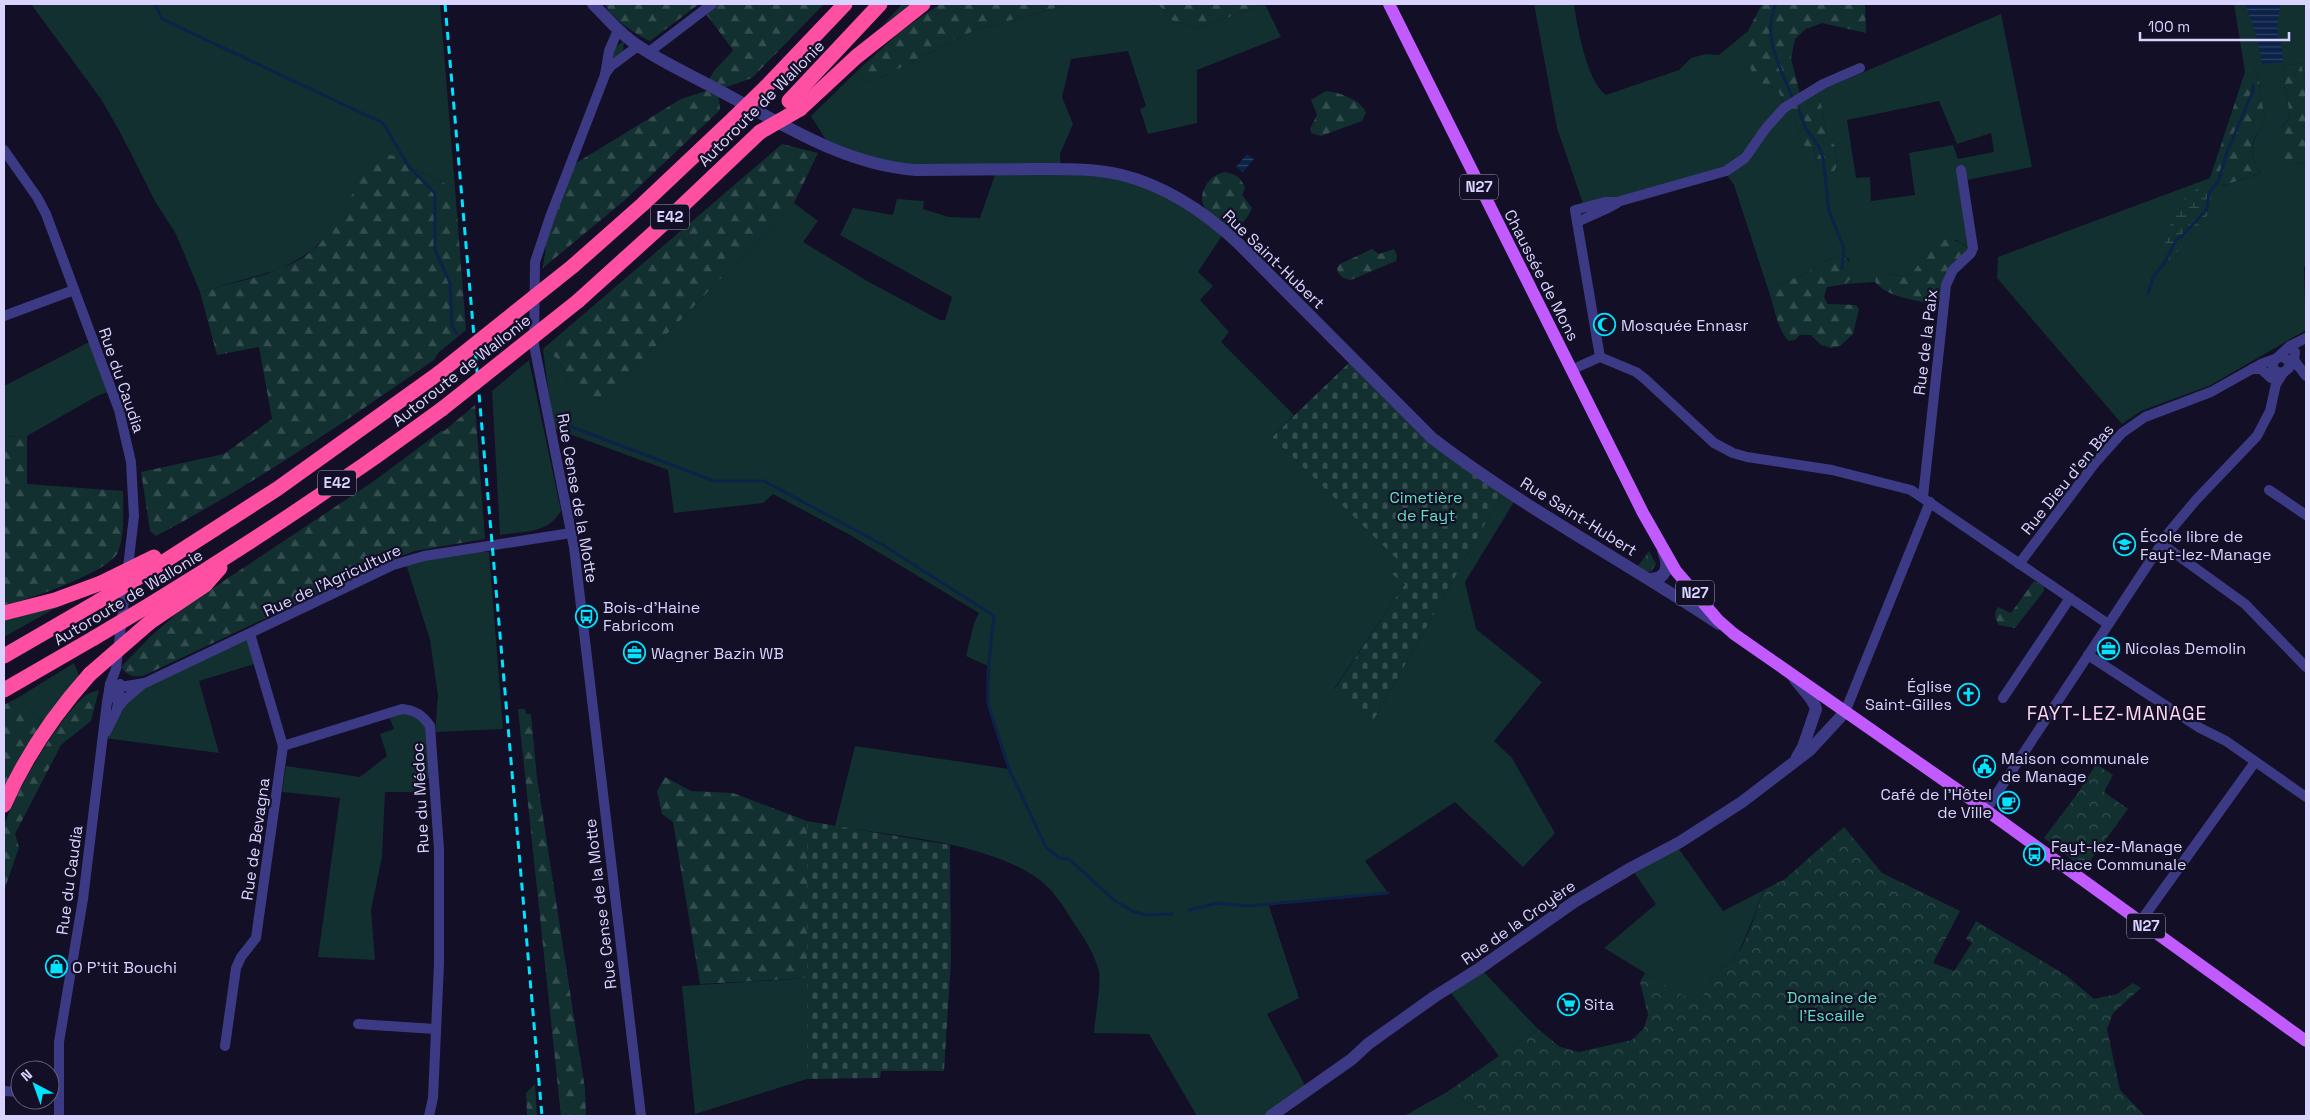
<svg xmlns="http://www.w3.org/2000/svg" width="2310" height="1120" viewBox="0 0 2310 1120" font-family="'Space Grotesk',sans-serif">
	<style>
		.grass { fill: #12302f; fill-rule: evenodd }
		.forest { fill: url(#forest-firs) }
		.wetland { fill: url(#wetland-marsh) }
		.cemetery { fill: url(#cemetery-stones) }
		.park { fill: url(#park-crowns) }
		.water { fill: url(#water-rules) }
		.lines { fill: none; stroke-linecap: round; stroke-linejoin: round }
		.stream { stroke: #0c2248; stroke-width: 3 }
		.minor { stroke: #3d3a85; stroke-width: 10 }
		.tertiary { stroke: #3d3a85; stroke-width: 12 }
		.primary { stroke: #c25bff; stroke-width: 12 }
		.motorway { stroke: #ff4fa3; stroke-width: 15 }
		.rail { stroke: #00e5ff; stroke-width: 3; stroke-dasharray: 8 6; stroke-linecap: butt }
		.motorway-bridge { stroke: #ff4fa3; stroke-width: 15 }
		.labels { text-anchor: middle; stroke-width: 4.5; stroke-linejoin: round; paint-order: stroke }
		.shield { fill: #130f26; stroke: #9e99be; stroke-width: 1 }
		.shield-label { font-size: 15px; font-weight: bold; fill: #d9d4ff }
		.street-label { font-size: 16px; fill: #d9d4ff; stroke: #130f26 }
		.poi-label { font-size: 16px; fill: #d9d4ff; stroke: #130f26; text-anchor: start }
		.park-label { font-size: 16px; fill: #5fe0c0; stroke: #130f26 }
		.quarter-label { font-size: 19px; letter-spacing: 1px; fill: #ffd6f0; stroke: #130f26 }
	</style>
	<defs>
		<pattern id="forest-firs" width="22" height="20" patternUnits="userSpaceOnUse" patternTransform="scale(1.25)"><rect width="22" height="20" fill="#12302f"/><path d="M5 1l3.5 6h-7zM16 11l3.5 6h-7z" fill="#344d4e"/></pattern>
		<pattern id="wetland-marsh" width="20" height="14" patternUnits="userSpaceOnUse" patternTransform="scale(1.25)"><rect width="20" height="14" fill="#12302f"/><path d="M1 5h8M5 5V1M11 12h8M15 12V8" fill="none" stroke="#344d4e"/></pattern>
		<pattern id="cemetery-stones" width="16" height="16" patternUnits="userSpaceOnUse" patternTransform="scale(1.25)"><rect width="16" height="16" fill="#12302f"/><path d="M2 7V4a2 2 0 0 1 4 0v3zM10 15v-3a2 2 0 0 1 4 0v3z" fill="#344d4e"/></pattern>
		<pattern id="park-crowns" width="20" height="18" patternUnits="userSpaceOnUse" patternTransform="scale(1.25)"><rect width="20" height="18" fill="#12302f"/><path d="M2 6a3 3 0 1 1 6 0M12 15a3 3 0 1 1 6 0" fill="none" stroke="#344d4e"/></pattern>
		<pattern id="water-rules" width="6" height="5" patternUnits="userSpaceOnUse" patternTransform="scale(1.25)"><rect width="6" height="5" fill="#0c2248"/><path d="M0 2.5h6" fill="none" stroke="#2f4163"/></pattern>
	</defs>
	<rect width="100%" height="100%" fill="#130f26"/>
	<g class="grass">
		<path d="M31 4H440L455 188 409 167 326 236 312 251 281 269 200 292 176 234 156 203 120 132 101 99Z"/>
		<path d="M1071 4H1158L1171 20 1196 29 1265 4 1281 37 1197 70V123L1148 134 1140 109 1146 106 1128 51 1071 59 1062 97 1073 124 1060 154 1061 169 1134 179 1225 231 1198 272 1213 286 1200 300 1229 332 1221 342 1294 415 1272 437 1402 563 1405 584 1334 689 1373 721 1505 489 1517 497 1465 582 1476 629 1542 682 1494 741 1512 758 1555 833 1523 867 1455 802 1365 861 1388 893 1268 903 1299 998 1267 1014 1308 1091 1271 1116H1197L1149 1034 1094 1033C1095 1018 1101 986 1099 972 1095 955 1085 939 1075 925 1064 907 1052 887 1034 876 983 842 895 836 835 826L855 746 1009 769 988 704 990 667 966 656 974 623 979 613 850 535 773 494 763 503 674 513 668 470 553 428 543 349 559 360 569 382 605 398 794 203 818 221 803 242 869 282 940 320H945L952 297 840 235 853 208 893 215 897 199 924 201 923 209 949 217 980 218 997 169 916 170 831 148 811 116 856 72 870 83 975 30Z"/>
		<path d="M1534 4H1574C1577 26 1587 82 1606 95L1679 70 1691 58 1706 54 1719 55 1748 31 1747 35 1764 85 1777 89 1787 110 1791 107 1802 143 1814 149 1819 169 1837 166 1835 146 1827 136 1818 89 1826 88 2001 14 2032 167 1962 181 1971 253 1965 245 1956 240 1932 246 1912 273 1904 277 1887 273 1877 277 1875 282 1846 284 1853 276 1849 259 1842 255C1826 258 1815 269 1800 276 1789 281 1776 282 1769 292L1734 185 1727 175 1587 215 1557 128ZM1939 101 1957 144 1991 133 1994 152 1958 159 1953 145 1909 153 1915 195 1871 201 1870 177 1856 178 1847 120Z"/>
		<path d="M2234 4H2306V87L2301 63 2282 66 2290 117 2282 127 2285 134 2281 141 2285 166 2306 162V263L2304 268 2306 330 2209 386 2141 411 2122 424 1997 278 1998 257 2210 178 2223 186 2261 173C2246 152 2252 141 2265 121L2257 70 2245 72Z"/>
		<path d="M624 41 623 52 614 59 611 57 615 47Z"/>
		<path d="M93 340 113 390 97 396 27 436 4 437V386Z"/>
		<path d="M529 360 561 511C547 534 525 531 500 535L492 391Z"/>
		<path d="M448 552H489L503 729 435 732 438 695 430 640 405 561Z"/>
		<path d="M70 600 4 637V619Z"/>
		<path d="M250 634 258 663 199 681 219 753 104 738 128 696Z"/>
		<path d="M74 663 80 678 44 724 19 697Z"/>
		<path d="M402 709 427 722 435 778H419L420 792H385L382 857 371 910 375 960 318 957 340 798 282 792 286 766 360 777 387 756 380 734 394 729 388 714Z"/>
		<path d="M1676 845 1723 911 1764 890C1755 912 1749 933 1737 954 1731 963 1722 967 1715 974 1707 983 1704 995 1700 1006L1604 948 1656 904 1631 868Z"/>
		<path d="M1480 968 1538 1029 1499 1056 1448 989Z"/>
		<path d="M807 978V1079L695 1114 682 986Z"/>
		<path d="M1447 1092 1493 1116H1404Z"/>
	</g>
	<g class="forest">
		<path d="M605 4H699L650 41C637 36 609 16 605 4Z"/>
		<path d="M712 4H824L752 78 718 90 720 110 625 200 543 268 550 217 576 163 681 99 709 90C705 73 725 62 733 50L703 10Z"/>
		<path d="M902 4H912L883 25Z"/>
		<path d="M940 4H1071L975 30 870 83 856 72 901 31Z"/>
		<path d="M1158 4H1265L1196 29 1171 20Z"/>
		<path d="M1762 4H1865L1866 33 1822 23 1806 29 1795 39 1791 58 1801 98 1818 89 1827 136 1835 146 1837 166 1833 173 1825 176 1820 173 1814 149 1805 146 1802 143 1791 108 1788 110 1777 89 1764 85 1751 70 1744 49 1748 31Z"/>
		<path d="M2301 63 2306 87V162L2285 166 2280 160 2281 141 2285 134 2282 128 2290 117 2282 66Z"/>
		<path d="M2257 70 2265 121C2251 141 2246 152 2261 173L2222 186 2210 178 2245 72Z"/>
		<path d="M1326 91C1339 92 1362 100 1366 113L1362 121 1321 136 1311 133 1310 129 1317 115 1311 100Z"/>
		<path d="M782 144 818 153 794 203 605 398 585 400 569 382 559 360 543 349Z"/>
		<path d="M375 154 402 156 409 167 455 188 466 330 438 353 434 360C344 422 253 485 156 536L150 531 141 472 224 454 272 419 259 347 217 355 200 292C236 281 282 275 312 251 333 234 360 179 375 154Z"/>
		<path d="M1224 172C1236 174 1241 177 1245 188L1242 195 1252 208C1249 216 1241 227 1232 230 1218 220 1195 210 1204 189 1209 179 1214 175 1224 172Z"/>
		<path d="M1946 239C1958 240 1964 243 1971 253 1965 258 1958 264 1954 270 1945 281 1946 299 1930 304 1912 299 1887 297 1875 282L1876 277 1887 273 1904 277 1912 273 1932 246Z"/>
		<path d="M1372 249 1379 254 1394 249 1397 256 1396 261 1351 280C1344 279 1338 276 1337 268L1340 264Z"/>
		<path d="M1842 255C1851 261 1853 266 1853 276L1846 284 1827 287 1824 297 1828 304 1856 305 1859 309 1853 334 1840 346 1831 348 1821 345 1811 335H1800L1795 340 1789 341C1778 332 1774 306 1769 292 1776 282 1789 281 1800 276 1815 269 1826 258 1842 255Z"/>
		<path d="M475 405 485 539 415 551 387 561 143 676C133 677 127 676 121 667L149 638 183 608 374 481 441 431H444Z"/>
		<path d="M27 436V484L123 491C123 510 125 534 118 552 110 572 25 601 4 605V437Z"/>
		<path d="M2034 581 2044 586V591L2015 628 1999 625C1995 618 1993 614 1998 607L2011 613Z"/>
		<path d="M99 690 91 721 61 745 15 834 19 847 4 891C4 874 0 841 4 826 12 798 64 708 88 694 91 692 96 691 99 690Z"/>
		<path d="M19 697 44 724 4 792V705Z"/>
		<path d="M518 709H525L526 714H531L537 778 585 1089 586 1116H561Z"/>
		<path d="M665 777 691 791 733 793 807 821V978L700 984 673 822 662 814 657 791Z"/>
		<path d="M535 1084 537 1116H527L526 1093Z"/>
	</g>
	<path class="wetland" d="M2200 187H2210L2214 195 2210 212 2170 260 2160 255C2172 229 2171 202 2200 187Z"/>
	<g class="cemetery">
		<path d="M1352 360 1416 424 1505 489 1373 721 1334 690 1405 584 1392 574 1401 563 1272 437Z"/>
		<path d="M807 821 950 845 951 960 944 1071H881L880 1078 807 1079Z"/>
	</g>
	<g class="park">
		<path d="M1649 551 1656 564 1651 572 1645 571 1638 566Z"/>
		<path d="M2096 764 2113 775 2104 792 2128 809 2084 869 2044 838 2078 793Z"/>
		<path d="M1844 827 1882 873 1960 911 1933 963 1954 971 1972 943 1966 939 1976 921 2067 976 2094 999 2117 994 2133 983 2141 988 2113 1013 2107 1029 2120 1090 2145 1116H1493L1447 1092 1538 1029 1560 1047 1579 1052 1632 1040 1644 1028 1648 1015 1640 982 1645 973 1700 1005C1704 995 1707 983 1715 974 1721 968 1729 964 1735 957 1750 937 1755 912 1764 890L1785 879Z"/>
	</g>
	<g class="water">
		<path d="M2245 4H2280C2280 11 2276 27 2278 33 2280 45 2283 49 2283 62L2262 64 2256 34Z"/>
		<path d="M1247 154 1254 159 1243 172 1236 167Z"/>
	</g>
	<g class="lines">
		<g class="stream">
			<path d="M155 4 162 19 383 123 409 167 435 193V250L450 283 452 326 457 334"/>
			<path d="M1776 4C1761 38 1781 68 1793 99"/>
			<path d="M1799 110 1806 129 1819 147 1823 158 1829 211 1844 249 1842 268"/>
			<path d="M2148 294 2153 277 2165 262 2177 239 2183 235 2207 209 2209 193 2219 180 2227 152 2253 91V85"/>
			<path d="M567 425 714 481H764L883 545 994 616 988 672V704L1009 769 1046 847 1059 858 1069 859 1114 900 1134 912 1148 915 1172 914"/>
			<path d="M1189 910 1217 903 1249 906 1388 893"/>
		</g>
		<g class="minor">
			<path d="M618 30 609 51 605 75 550 217 535 262 534 345 574 547 641 1116"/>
			<path d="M649 52 712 4"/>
			<path d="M605 74 611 66 638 46"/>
			<path d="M4 150 37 197 46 214 119 410 131 462 134 516 116 669 110 684 107 702 83 899 59 1042V1116"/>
			<path d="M1577 222 1606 209 1617 203"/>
			<path d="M4 316 74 290"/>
			<path d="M2295 352 2294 360 2306 376"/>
			<path d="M1600 357 1575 210 1605 202H1617L1726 171 1745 158 1766 128 1784 108 1823 84 1860 68"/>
			<path d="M2278 357 2290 346 2306 338"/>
			<path d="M2289 361V368L2284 372 2279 373 2273 369V361L2281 356 2298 366"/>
			<path d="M2252 369H2261L2271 378"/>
			<path d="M1571 370 1600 357 1636 372 1645 379 1714 443 1733 453 1747 457 1832 470 1911 490 2108 624"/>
			<path d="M2269 490 2306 515"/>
			<path d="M1923 497 1946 285 1953 270 1971 253 1973 248 1961 170"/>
			<path d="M2162 544 2245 604 2306 667"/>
			<path d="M2019 564 2095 463 2122 433 2145 417 2211 392 2261 364 2275 359"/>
			<path d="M2088 655 2200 728 2226 741 2306 797"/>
			<path d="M2003 698 2070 598"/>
			<path d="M109 699 120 687 145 683 393 565 424 556 571 533"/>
			<path d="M117 709 124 700 144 683"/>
			<path d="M1845 712 1930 502"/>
			<path d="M106 732 117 710 120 684"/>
			<path d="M283 746 402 709C415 710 423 715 430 726L439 849V964L433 1098 429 1116"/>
			<path d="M1986 810 2170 531 2196 500 2257 436 2270 411 2276 384 2283 373"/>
			<path d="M2140 922 2255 762"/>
			<path d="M358 1024 435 1029"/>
			<path d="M225 1046 236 968 241 957 256 938 283 746 250 634"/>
			<path d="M4 1091 20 1092"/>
		</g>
		<g class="tertiary">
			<path d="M593 4C607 18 620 34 637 45 663 63 693 76 720 91 782 124 845 165 916 170 955 170 995 169 1034 169 1064 169 1093 168 1122 175 1166 186 1206 213 1239 244L1432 438C1522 507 1624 561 1719 624"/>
			<path d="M1650 579C1668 579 1669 565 1663 551"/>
			<path d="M1793 676C1800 688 1813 697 1816 709L1803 747 1797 757"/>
			<path d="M1271 1116 1352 1059 1368 1044 1434 997 1480 968 1574 902 1631 868 1680 842 1742 802 1810 750 1845 712"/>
		</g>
		<path class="primary" d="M1389 4 1643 513 1676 571 1718 620 1734 634 1965 795 2306 1041"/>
		<g class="motorway">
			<path d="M766 87 845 4"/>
			<path d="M789 101 880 4"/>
			<path d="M800 109 856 57 923 4"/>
			<path d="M573 266 643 204 734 118"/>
			<path d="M578 301 661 226 760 132"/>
			<path d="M154 568 277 489 439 373"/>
			<path d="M151 604C251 543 348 478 442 409"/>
			<path d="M4 613 55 600 101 583"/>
			<path d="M150 622 205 585 220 568"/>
			<path d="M4 656 99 601"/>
			<path d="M4 690 94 638"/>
			<path d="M4 805C25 757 55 713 90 674"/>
		</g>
		<path class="rail" d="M445 4 542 1116"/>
		<g class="motorway-bridge">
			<path d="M734 118 766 87"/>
			<path d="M760 132 800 109"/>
			<path d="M439 373 573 266"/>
			<path d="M442 409 578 301"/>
			<path d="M101 583 154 557"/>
			<path d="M99 601 154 568"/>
			<path d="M94 638 151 604"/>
			<path d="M90 674 150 622"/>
		</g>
	</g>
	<defs>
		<symbol id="mosque-ring" viewBox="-11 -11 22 22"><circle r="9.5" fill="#130f26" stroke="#00e5ff" stroke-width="1.5"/><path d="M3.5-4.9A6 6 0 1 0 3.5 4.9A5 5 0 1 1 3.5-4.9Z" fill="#00e5ff"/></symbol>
		<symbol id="school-ring" viewBox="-11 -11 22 22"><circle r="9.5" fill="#130f26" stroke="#00e5ff" stroke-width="1.5"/><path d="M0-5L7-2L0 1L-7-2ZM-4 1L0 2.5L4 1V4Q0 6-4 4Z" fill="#00e5ff"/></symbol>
		<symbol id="bus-ring" viewBox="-11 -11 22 22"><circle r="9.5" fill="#130f26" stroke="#00e5ff" stroke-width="1.5"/><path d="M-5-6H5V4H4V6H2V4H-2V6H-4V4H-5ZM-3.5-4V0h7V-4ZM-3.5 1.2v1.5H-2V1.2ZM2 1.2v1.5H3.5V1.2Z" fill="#00e5ff"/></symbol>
		<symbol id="office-ring" viewBox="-11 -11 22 22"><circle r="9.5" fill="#130f26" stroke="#00e5ff" stroke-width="1.5"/><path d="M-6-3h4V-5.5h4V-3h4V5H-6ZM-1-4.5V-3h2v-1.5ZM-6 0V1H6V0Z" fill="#00e5ff"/></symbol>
		<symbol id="church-ring" viewBox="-11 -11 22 22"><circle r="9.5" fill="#130f26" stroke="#00e5ff" stroke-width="1.5"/><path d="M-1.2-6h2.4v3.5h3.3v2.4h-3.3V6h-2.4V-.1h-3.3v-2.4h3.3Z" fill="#00e5ff"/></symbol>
		<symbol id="civic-ring" viewBox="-11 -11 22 22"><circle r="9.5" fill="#130f26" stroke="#00e5ff" stroke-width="1.5"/><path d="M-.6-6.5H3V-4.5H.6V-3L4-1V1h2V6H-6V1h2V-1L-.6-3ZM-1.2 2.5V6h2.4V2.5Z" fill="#00e5ff"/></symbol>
		<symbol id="cafe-ring" viewBox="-11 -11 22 22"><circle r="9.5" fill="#130f26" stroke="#00e5ff" stroke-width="1.5"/><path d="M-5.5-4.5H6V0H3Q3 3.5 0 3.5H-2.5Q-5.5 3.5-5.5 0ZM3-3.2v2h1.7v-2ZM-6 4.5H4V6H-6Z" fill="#00e5ff"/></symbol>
		<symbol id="shop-ring" viewBox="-11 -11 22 22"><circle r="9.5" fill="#130f26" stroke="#00e5ff" stroke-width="1.5"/><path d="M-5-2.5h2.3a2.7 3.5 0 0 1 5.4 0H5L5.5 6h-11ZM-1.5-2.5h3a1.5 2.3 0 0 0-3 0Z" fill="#00e5ff"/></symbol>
		<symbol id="supermarket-ring" viewBox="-11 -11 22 22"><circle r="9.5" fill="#130f26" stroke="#00e5ff" stroke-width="1.5"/><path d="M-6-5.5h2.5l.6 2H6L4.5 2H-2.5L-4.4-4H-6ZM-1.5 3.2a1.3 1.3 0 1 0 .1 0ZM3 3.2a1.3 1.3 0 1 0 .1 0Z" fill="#00e5ff"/></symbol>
	</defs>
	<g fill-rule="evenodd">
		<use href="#mosque-ring" x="1592" y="312" width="25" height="25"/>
		<use href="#school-ring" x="2112" y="532" width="25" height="25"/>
		<use href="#bus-ring" x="574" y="604" width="25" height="25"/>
		<use href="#office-ring" x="2096" y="636" width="25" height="25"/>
		<use href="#office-ring" x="622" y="640" width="25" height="25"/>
		<use href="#church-ring" x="1956" y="682" width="25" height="25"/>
		<use href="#civic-ring" x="1972" y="754" width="25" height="25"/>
		<use href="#cafe-ring" x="1996" y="790" width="25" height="25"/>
		<use href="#bus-ring" x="2022" y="842" width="25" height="25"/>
		<use href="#shop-ring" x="44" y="954" width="25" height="25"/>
		<use href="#supermarket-ring" x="1556" y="992" width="25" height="25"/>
	</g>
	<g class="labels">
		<g class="shield">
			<rect x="1460" y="174.5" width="38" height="25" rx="4"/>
			<rect x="651" y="204.5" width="38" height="25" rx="4"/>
			<rect x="318" y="470.5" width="38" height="25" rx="4"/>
			<rect x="1676" y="580.5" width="38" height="25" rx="4"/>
			<rect x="2127" y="913.5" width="38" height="25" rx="4"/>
		</g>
		<g class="shield-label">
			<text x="1479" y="192">N27</text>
			<text x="670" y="222">E42</text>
			<text x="337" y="488">E42</text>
			<text x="1695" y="598">N27</text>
			<text x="2146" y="931">N27</text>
		</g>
		<g class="street-label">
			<text transform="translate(761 103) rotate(-45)" y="6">Autoroute de Wallonie</text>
			<text transform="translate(1274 259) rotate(44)" y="6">Rue Saint-Hubert</text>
			<text transform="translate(1542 275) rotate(63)" y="6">Chaussée de Mons</text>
			<text transform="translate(1925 342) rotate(-83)" y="6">Rue de la Paix</text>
			<text transform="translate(461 370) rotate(-38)" y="6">Autoroute de Wallonie</text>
			<text transform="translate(122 380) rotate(71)" y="6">Rue du Caudia</text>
			<text transform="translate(2067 479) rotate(-51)" y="6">Rue Dieu d'en Bas</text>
			<text transform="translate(578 498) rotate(80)" y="6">Rue Cense de la Motte</text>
			<text transform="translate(1579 516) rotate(32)" y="6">Rue Saint-Hubert</text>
			<text transform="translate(332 580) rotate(-25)" y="6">Rue de l'Agriculture</text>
			<text transform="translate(128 597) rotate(-31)" y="6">Autoroute de Wallonie</text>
			<text transform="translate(420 798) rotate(-93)" y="6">Rue du Médoc</text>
			<text transform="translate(255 839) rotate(-82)" y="6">Rue de Bevagna</text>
			<text transform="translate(69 880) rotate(-82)" y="6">Rue du Caudia</text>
			<text transform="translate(600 904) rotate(-97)" y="6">Rue Cense de la Motte</text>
			<text transform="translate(1518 922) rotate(-35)" y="6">Rue de la Croyère</text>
		</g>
		<g class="poi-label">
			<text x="1621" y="331">Mosquée Ennasr</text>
			<text x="2140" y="542">École libre de<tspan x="2140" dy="18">Fayt-lez-Manage</tspan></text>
			<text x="603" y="613">Bois-d'Haine<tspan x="603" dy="18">Fabricom</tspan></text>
			<text x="2125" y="654">Nicolas Demolin</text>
			<text x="651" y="659">Wagner Bazin WB</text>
			<text x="1952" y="692" text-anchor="end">Église<tspan x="1952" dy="18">Saint-Gilles</tspan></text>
			<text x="2001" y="764">Maison communale<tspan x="2001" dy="18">de Manage</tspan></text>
			<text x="1992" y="800" text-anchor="end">Café de l'Hôtel<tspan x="1992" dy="18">de Ville</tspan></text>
			<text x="2051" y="852">Fayt-lez-Manage<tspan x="2051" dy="18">Place Communale</tspan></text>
			<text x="72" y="973">O P'tit Bouchi</text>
			<text x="1584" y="1010">Sita</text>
		</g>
		<g class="park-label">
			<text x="1426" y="503">Cimetière<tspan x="1426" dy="18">de Fayt</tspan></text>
			<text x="1832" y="1003">Domaine de<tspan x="1832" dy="18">l'Escaille</tspan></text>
		</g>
		<g class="quarter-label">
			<text x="2117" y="720">FAYT-LEZ-MANAGE</text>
		</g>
	</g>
	<rect width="2310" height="1120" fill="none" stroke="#d9d4ff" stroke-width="10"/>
	<g transform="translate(35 1085) rotate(319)"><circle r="24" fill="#130f26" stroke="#625e7d"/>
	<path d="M0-4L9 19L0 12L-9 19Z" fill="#00e5ff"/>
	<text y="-8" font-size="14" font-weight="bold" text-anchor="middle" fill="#d9d4ff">N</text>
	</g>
	<path d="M2140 32v8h149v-8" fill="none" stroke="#d9d4ff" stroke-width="2.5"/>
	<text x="2148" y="32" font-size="15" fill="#d9d4ff" stroke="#130f26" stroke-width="4" paint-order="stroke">100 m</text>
</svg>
